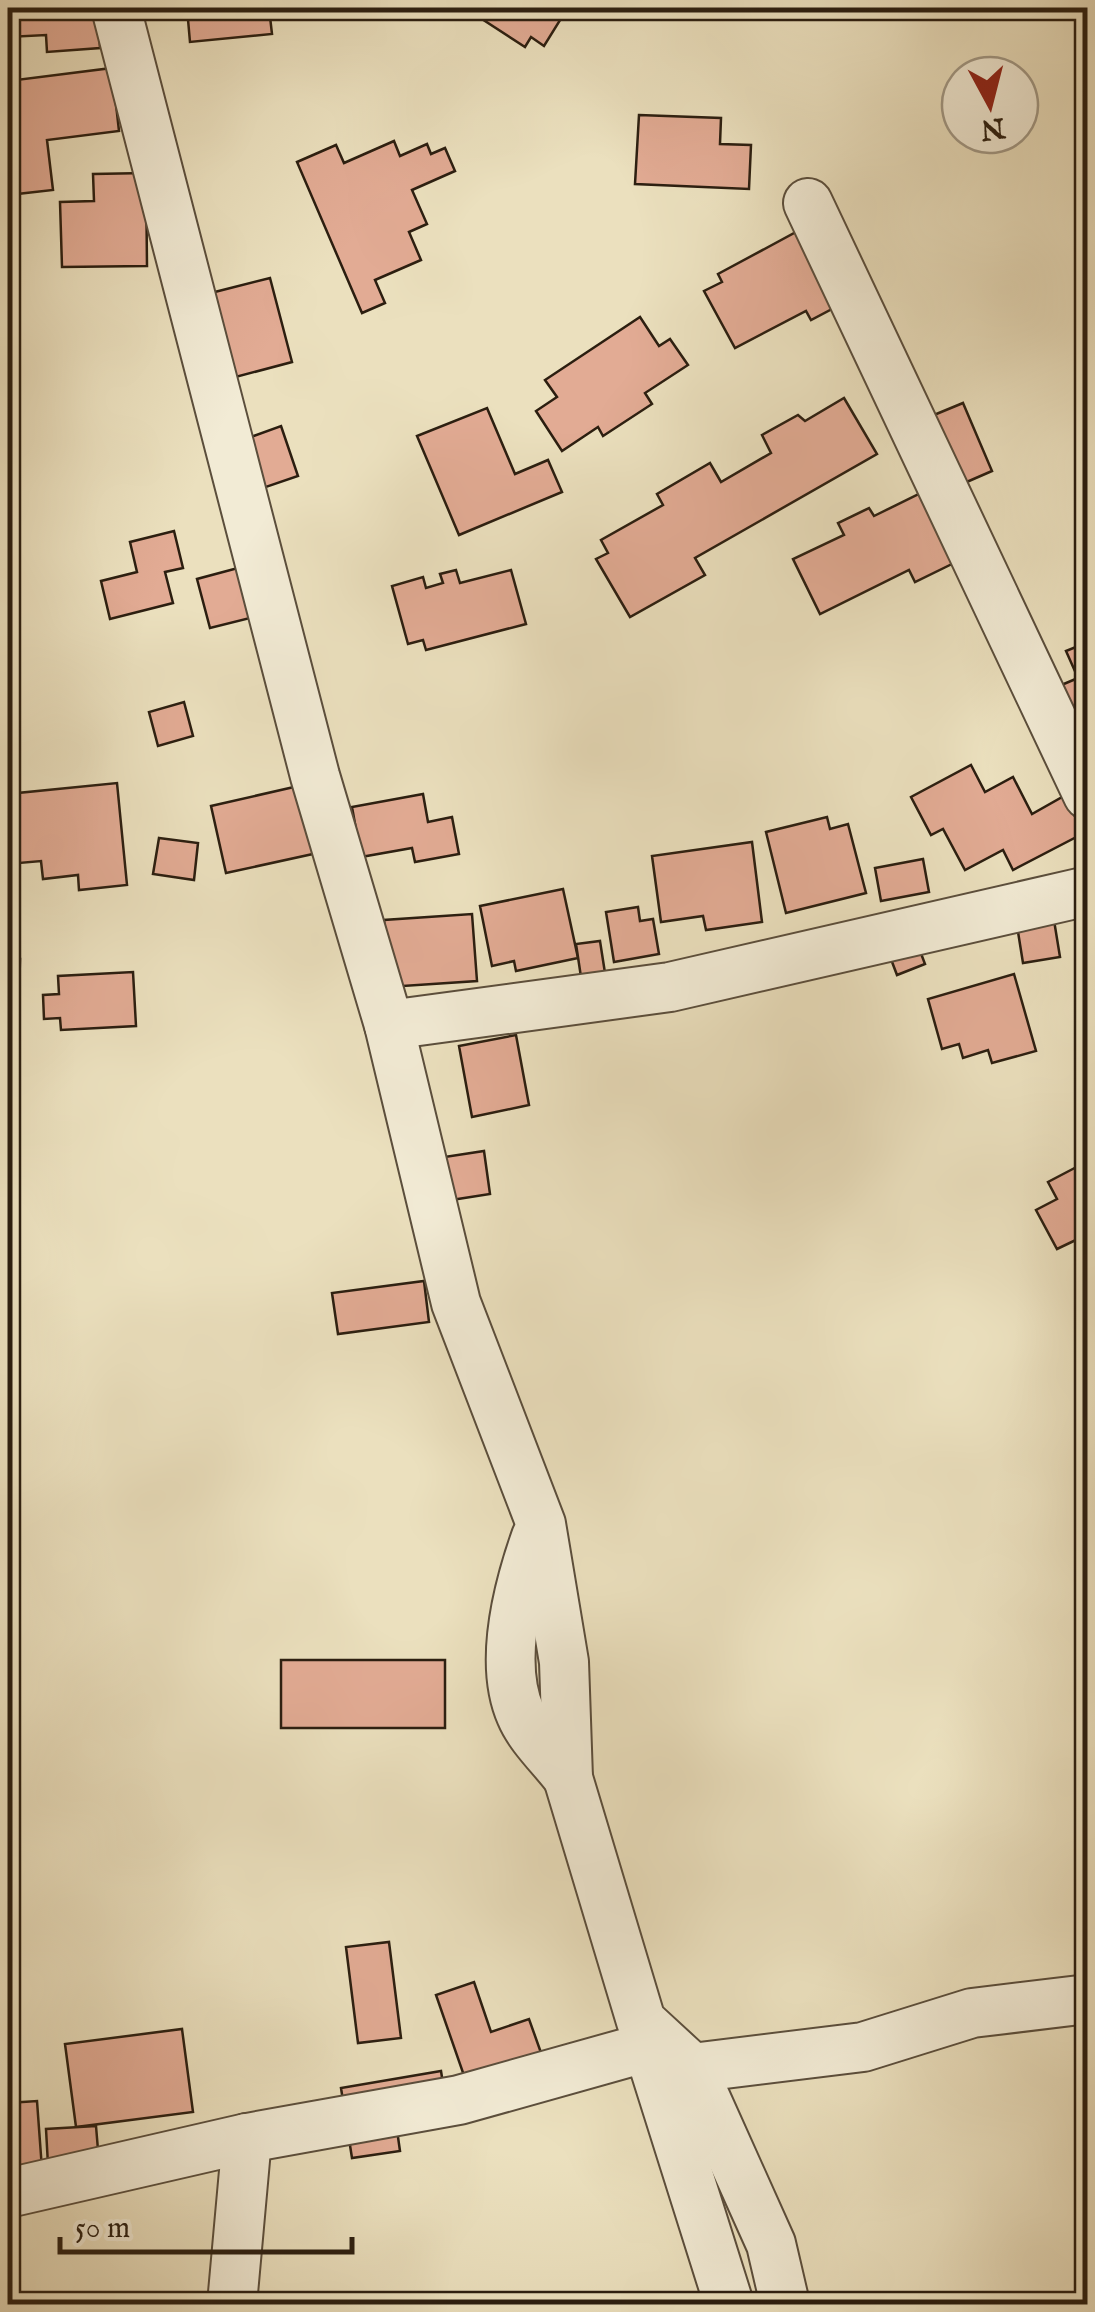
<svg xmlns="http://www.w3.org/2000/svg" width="1095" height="2312" viewBox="0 0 1095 2312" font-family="'IM FELL English',serif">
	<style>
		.building { fill: #e2ab94; stroke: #2b1e10; stroke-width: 2.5 }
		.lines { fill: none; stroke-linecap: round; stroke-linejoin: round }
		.street-casing { stroke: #5b4e3c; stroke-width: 52 }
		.street { stroke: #f2ebd5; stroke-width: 48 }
	</style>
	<rect width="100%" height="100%" fill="#ebe0be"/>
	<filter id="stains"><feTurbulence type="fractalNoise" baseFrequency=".002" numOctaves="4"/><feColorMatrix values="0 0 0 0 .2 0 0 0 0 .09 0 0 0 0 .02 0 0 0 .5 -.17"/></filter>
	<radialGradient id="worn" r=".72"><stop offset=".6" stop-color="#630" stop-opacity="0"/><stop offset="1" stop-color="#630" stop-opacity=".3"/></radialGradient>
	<g class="building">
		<path d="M8 8H98L100 48 47 52 46 35 8 37Z"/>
		<path d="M187 8H269L272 34 190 42Z"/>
		<path d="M465 8H554L552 11 562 17 544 46 531 37 525 47Z"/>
		<path d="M112 68 119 131 47 140 53 190 8 195V81Z"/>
		<path d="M639 115 721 118 720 144 751 145 749 189 635 184Z"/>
		<path d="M394 141 400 156 427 144 431 154 445 148 455 171 412 190 427 224 409 232 421 260 375 280 385 303 362 313 297 162 336 145 344 163Z"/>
		<path d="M146 173 147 266 62 267 60 202 94 201 93 174Z"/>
		<path d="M809 225 849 300 811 320 806 311 735 348 704 291 722 282 718 274Z"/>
		<path d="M270 278 292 362 228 379 207 294Z"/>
		<path d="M640 317 659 346 670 339 688 365 645 393 652 404 603 436 598 427 562 451 536 411 557 397 545 380Z"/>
		<path d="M844 398 877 454 695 558 705 575 630 617 596 559 608 553 601 540 663 505 657 494 710 463 721 482 771 453 762 435 798 415 805 421Z"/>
		<path d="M963 403 992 471 946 491 917 422Z"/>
		<path d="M487 408 515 474 548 460 562 492 459 535 417 436Z"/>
		<path d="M281 426 298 476 254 491 237 442Z"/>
		<path d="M925 491 958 561 915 582 909 570 820 614 793 559 844 535 838 523 869 508 874 516Z"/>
		<path d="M174 531 183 568 165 572 173 603 110 619 101 581 137 572 130 542Z"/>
		<path d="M249 565 262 615 210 628 197 579Z"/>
		<path d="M456 570 460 583 511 570 526 624 426 650 423 640 408 644 392 586 423 577 426 588 443 583 440 574Z"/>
		<path d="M1088 642V713L1072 719 1059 686 1078 678 1066 651Z"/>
		<path d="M184 702 193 736 158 746 149 712Z"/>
		<path d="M971 765 985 792 1013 777 1032 814 1064 796 1084 833 1013 870 1003 850 965 870 943 829 931 835 911 797Z"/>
		<path d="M117 783 127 885 79 890 78 875 43 879 41 861 8 864V794Z"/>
		<path d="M307 784 322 852 226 873 211 806Z"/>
		<path d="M423 794 428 822 452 817 459 854 415 862 412 848 361 857 352 807Z"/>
		<path d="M827 817 830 829 848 824 866 893 786 913 766 832Z"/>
		<path d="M159 838 198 843 194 880 153 874Z"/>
		<path d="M752 842 762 922 706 930 703 916 661 922 652 856Z"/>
		<path d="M923 859 929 892 881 901 875 868Z"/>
		<path d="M563 889 578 958 516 971 514 961 492 966 480 906Z"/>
		<path d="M638 907 640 921 653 919 659 954 614 962 606 912Z"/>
		<path d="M1052 908 1060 957 1023 963 1015 913Z"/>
		<path d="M472 914 477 981 388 987 384 920Z"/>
		<path d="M911 927 925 964 897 975 883 938Z"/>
		<path d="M600 941 605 973 581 977 576 944Z"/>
		<path d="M8 959H20L18 1036H8Z"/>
		<path d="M133 972 136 1026 61 1030 60 1018 44 1019 43 995 59 994 58 976Z"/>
		<path d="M1014 974 1036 1051 992 1063 988 1050 963 1058 959 1044 942 1049 928 999Z"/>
		<path d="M516 1035 529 1105 472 1117 459 1046Z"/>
		<path d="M484 1151 490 1194 445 1201 438 1158Z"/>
		<path d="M1088 1161V1253L1080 1238 1057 1249 1036 1210 1057 1199 1048 1182Z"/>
		<path d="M424 1281 429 1322 338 1334 332 1293Z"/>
		<rect x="281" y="1660" width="164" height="68"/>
		<path d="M389 1942 401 2038 358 2043 346 1947Z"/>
		<path d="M474 1982 491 2032 529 2019 545 2064 469 2090 436 1995Z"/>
		<path d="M182 2029 193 2112 76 2127 65 2044Z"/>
		<path d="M441 2071 449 2122 397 2130 400 2151 352 2158 341 2088Z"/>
		<path d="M37 2101 43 2183 8 2186V2103Z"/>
		<path d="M96 2126 99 2162 48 2165 46 2129Z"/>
		<path d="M141 2300 142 2304H104Z"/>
	</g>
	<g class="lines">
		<defs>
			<g id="street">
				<path d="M116 8 315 776 389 1025 456 1303 541 1524 564 1662 568 1778 641 2021 692 2068 771 2244 785 2304"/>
				<path d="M808 203 1088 795"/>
				<path d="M389 1025 670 987 1088 891"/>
				<path d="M536 1537C518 1588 498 1663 521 1715 530 1737 554 1759 568 1778"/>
				<path d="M648 2047 729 2304"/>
				<path d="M8 2193 247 2138 459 2100 648 2047 692 2068 863 2047 972 2013 1088 1999"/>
				<path d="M232 2304 247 2138"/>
			</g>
		</defs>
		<use href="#street" class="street-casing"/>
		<use href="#street" class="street"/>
	</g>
	<rect width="1095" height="2312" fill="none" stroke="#ebe0be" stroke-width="40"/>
	<rect x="10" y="10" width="1075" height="2292" fill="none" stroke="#2b1e10" stroke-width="5"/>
	<rect x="20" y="20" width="1055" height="2272" fill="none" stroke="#2b1e10" stroke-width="2.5"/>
	<g transform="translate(990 105) rotate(173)"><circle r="48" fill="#f2ebd5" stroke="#a29986" stroke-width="2.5"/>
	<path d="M0-8L18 38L0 25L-18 38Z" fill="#8f2418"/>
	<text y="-15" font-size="28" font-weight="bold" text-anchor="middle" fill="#2b1e10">N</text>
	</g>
	<path d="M60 2237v15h292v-15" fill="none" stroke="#2b1e10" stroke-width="5"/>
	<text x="75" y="2237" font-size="30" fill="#2b1e10" stroke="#f2ebd5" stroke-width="8" paint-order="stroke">50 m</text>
	<rect width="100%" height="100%" filter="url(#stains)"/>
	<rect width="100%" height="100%" fill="url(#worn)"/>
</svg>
